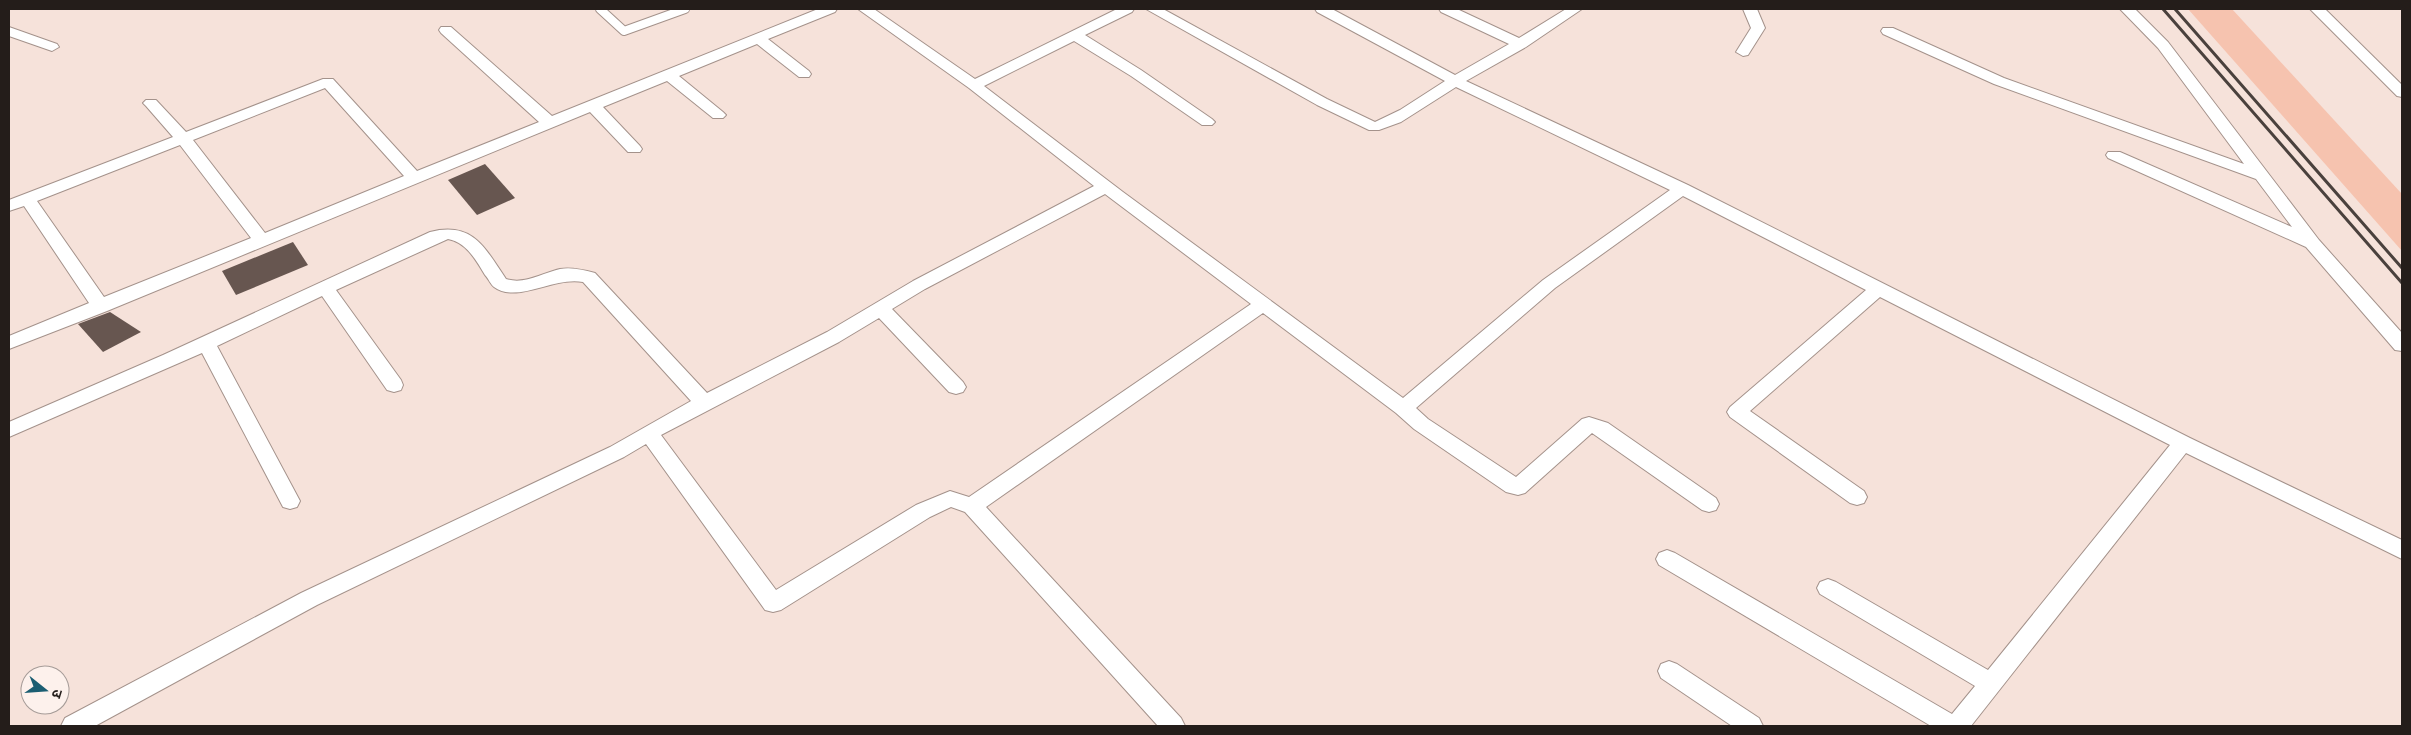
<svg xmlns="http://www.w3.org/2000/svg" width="2411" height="735" viewBox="0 0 2411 735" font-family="'PT Sans','Noto Sans Devanagari',sans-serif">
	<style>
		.green { fill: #f6c3af }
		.building { fill: #675650 }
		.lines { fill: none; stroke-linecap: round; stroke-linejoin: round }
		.service-casing { stroke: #a4928b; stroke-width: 10 }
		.minor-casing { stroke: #a4928b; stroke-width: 2 }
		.service { stroke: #fff; stroke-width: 8 }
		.minor { fill: #fff; fill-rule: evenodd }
		.rail { stroke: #4a413d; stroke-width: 3 }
	</style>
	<rect width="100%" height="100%" fill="#f6e2da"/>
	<path class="green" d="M2188 9H2232L2402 194V251Z"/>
	<g class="building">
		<path d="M485 164 515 198 477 215 448 180Z"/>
		<path d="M293 242 308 265 236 295 222 271Z"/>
		<path d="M110 312 141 332 103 352 78 324Z"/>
	</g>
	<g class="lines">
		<defs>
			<path id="service" d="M600 9 624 31 685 9"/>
			<g id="minor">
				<path d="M818 9H837L835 12 768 39 809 71 811 74 809 77H799L757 44 679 76 723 112 726 115 723 118H713L667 81 603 107 640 146 642 149 640 152H628L590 112 107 311 9 349V336L89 303 24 206 9 211V200L173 137 146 106 143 103 146 100H156L186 132 323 79H333L417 171 539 122 441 33 439 30 441 27H451L552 116ZM325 88 404 176 265 233 193 140ZM180 145 251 238 104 297 37 201Z"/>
				<path d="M858 9H874L975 79 1117 9H1134L1132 12 1085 35 1141 70 1212 119 1215 122 1212 125H1202L1131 76 1074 41 984 86 1123 192 1403 398 1543 280 1670 190 1456 87 1401 122 1379 130H1369L1317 105 1146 9H1163L1327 99 1375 122 1400 110 1445 81 1317 12 1315 9H1332L1455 75 1509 44 1441 12 1439 9H1457L1519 38 1566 9H1582L1526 47 1466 81 1688 185 2190 438 2402 540V559L2186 453 1971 726H1931L1659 565 1656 559 1659 553 1667 550 1675 553 1952 714 1975 686 1820 594 1817 588 1820 582 1828 579 1836 582 1988 670 2170 445 1880 297 1750 411 1864 491 1867 497 1864 503 1857 505 1850 503 1730 417 1727 412 1730 407 1866 290 1683 196 1555 288 1416 408 1428 419 1516 477 1582 419 1589 417 1608 423 1716 498 1719 504 1716 510 1709 512 1702 510 1592 433 1525 493 1518 495 1506 492 1414 429 1396 413 1263 313 986 507 1181 718 1185 726H1158L965 512 951 507 930 517 781 610 773 612 765 610 646 444 624 457 317 605 95 726H61L65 718 301 593 610 447 691 401 583 282C555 276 516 304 494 287 491 285 488 278 485 275 476 260 466 242 448 239L336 290 401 380 403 385 401 390 394 392 387 390 322 296 217 346 300 501 297 507 290 509 283 507 202 353 9 437V422L163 355 430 232C473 221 485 248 506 279 525 285 542 273 560 269 572 267 584 270 595 273L707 393 827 332 913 281 1094 186 969 88ZM1105 194 1251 304 969 497 950 491 916 505 776 590 661 435 839 342 879 318 949 392 956 394 963 392 966 387 963 382 892 309 925 289Z"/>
				<path d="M1743 9H1757L1765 28 1748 55 1743 56 1736 52 1751 28Z"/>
				<path d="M2120 9H2135L2168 42 2319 240 2402 333V351L2395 350 2306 247 2108 158 2106 155 2108 152H2120L2292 227 2256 179 1994 84 1883 34 1881 31 1883 28H1893L2004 78 2244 164 2158 48Z"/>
				<path d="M2310 9H2325L2402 85V97L2397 96Z"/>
				<path d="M9 27 57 44 59 47 52 51 9 36Z"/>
				<path d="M1669 661 1677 664 1759 718 1763 726H1732L1661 678 1658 671 1661 664Z"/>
			</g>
		</defs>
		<use href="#service" class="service-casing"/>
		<use href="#minor" class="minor-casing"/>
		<use href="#service" class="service"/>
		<use href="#minor" class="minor"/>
		<g class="rail">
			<path d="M2163 9 2402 283"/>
			<path d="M2175 9 2402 268"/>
		</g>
	</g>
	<rect width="2411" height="735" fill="none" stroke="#241d1a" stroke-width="20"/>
	<g transform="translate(45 690) rotate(107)"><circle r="24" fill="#fdf1ec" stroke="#a69c98"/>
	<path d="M0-4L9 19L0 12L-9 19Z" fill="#1b5e72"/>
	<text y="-8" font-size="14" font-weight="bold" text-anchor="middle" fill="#241d1a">उ</text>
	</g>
</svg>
